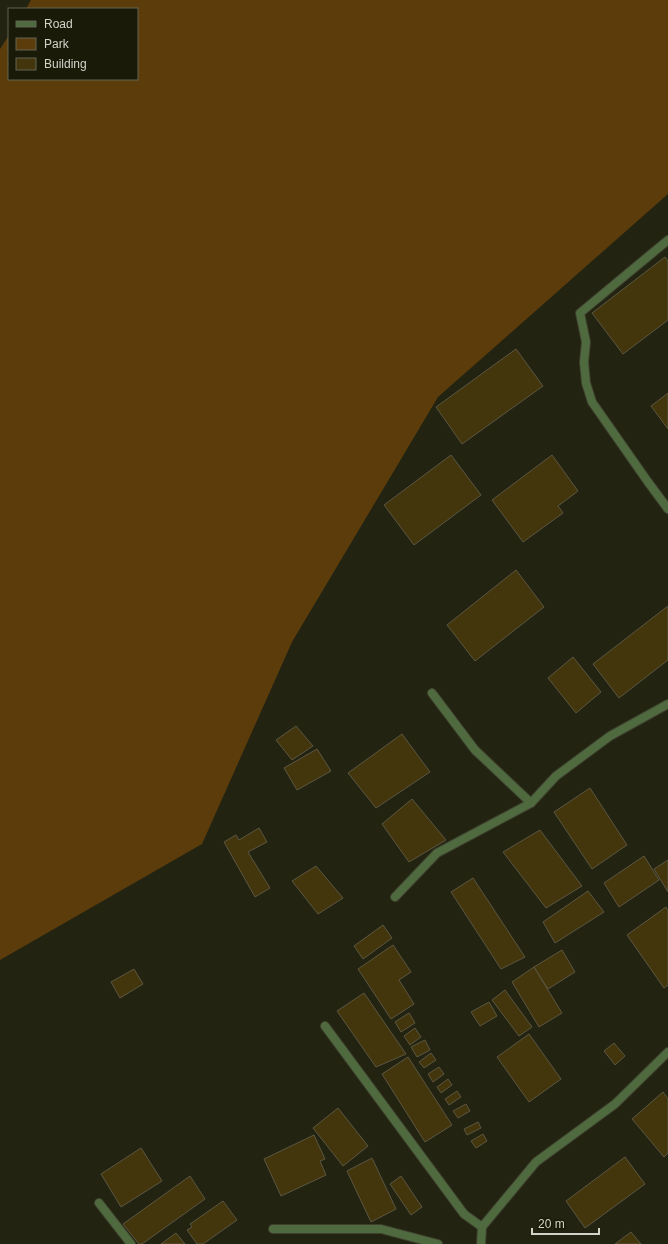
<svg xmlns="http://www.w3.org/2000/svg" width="668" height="1244" viewBox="0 0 668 1244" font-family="Arial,sans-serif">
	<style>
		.green { fill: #5d3c0b }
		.building { fill: #43360d; stroke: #5c5642 }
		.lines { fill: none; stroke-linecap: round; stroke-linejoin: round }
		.street-casing { stroke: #3e402e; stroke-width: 10 }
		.street { stroke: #506a40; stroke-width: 8 }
	</style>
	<rect width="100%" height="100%" fill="#222411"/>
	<path class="green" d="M31 0H668V194L438 397 292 642 202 844 0 960V49L9 35V79H137V9H26Z"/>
	<g class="building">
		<path d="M665 257 668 261V320L623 354 592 313Z"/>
		<path d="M516 349 543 386 462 444 436 407Z"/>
		<path d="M668 393V429L651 406Z"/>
		<path d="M451 455 481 495 414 545 384 505Z"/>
		<path d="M552 455 578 491 558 506 563 513 523 542 492 500Z"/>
		<path d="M516 570 544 607 475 661 447 625Z"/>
		<path d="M668 606V660L619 698 593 664Z"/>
		<path d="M573 657 601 692 576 713 548 678Z"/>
		<path d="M296 726 313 746 292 760 276 740Z"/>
		<path d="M402 734 430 772 376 808 348 773Z"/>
		<path d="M317 749 331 771 297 790 284 768Z"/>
		<path d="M590 788 627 845 592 869 554 812Z"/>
		<path d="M412 799 446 840 409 862 382 824Z"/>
		<path d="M259 828 267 842 248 852 270 888 255 897 224 842 236 835 239 840Z"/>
		<path d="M540 830 582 886 546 908 503 852Z"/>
		<path d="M644 856 659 880 619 907 604 883Z"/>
		<path d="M668 860V892L654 869Z"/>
		<path d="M316 866 343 898 318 914 292 881Z"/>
		<path d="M473 878 525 957 501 969 451 892Z"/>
		<path d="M588 891 604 912 555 943 543 922Z"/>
		<path d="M666 907 668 911V985L664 988 627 935Z"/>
		<path d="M383 925 392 938 363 959 354 946Z"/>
		<path d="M393 945 411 972 399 980 414 1004 391 1019 358 969Z"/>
		<path d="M562 950 575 972 548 989 534 967Z"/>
		<path d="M534 967 562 1013 539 1027 512 982Z"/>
		<path d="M134 969 143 984 120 998 111 982Z"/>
		<path d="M505 990 532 1027 519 1036 492 1000Z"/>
		<path d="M364 993 406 1054 376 1067 337 1011Z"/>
		<path d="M489 1002 497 1016 480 1026 471 1012Z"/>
		<path d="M409 1013 415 1023 401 1032 395 1022Z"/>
		<path d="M415 1028 421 1037 410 1045 404 1036Z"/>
		<path d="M529 1034 561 1079 529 1102 497 1057Z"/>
		<path d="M425 1040 430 1050 417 1057 411 1047Z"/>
		<path d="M614 1043 625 1056 615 1065 604 1051Z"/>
		<path d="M431 1053 436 1060 424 1068 419 1062Z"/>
		<path d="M408 1057 452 1125 425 1142 382 1074Z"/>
		<path d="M439 1067 444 1074 433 1082 428 1074Z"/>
		<path d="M448 1079 452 1085 441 1093 437 1087Z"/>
		<path d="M457 1091 461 1097 449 1105 445 1099Z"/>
		<path d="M663 1092 668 1099V1153L664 1157 632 1119Z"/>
		<path d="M466 1104 470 1111 458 1118 453 1111Z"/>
		<path d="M338 1108 368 1146 343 1166 313 1128Z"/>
		<path d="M478 1122 481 1128 467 1135 464 1129Z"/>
		<path d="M483 1134 487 1141 476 1148 471 1141Z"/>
		<path d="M314 1135 325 1159 320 1161 326 1175 281 1196 264 1159Z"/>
		<path d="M141 1148 162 1181 121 1207 101 1174Z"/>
		<path d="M625 1157 645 1184 585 1228 566 1201Z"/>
		<path d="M372 1158 396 1209 371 1222 347 1171Z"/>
		<path d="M190 1176 205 1199 142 1244H139L123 1224Z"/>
		<path d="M401 1176 422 1207 411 1215 390 1184Z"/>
		<path d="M223 1201 237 1220 203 1244H197L187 1230 192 1227 190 1224Z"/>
		<path d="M631 1232 641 1244H615Z"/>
		<path d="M176 1233 185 1244H161Z"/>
	</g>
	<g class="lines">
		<defs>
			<g id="street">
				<path d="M668 240 580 313 586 342 584 362 586 383 592 402 648 482 668 509"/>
				<path d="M432 693 475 750 531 803"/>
				<path d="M395 897 437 853 531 803 556 776 610 736 668 704"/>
				<path d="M325 1026 464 1214 482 1227 481 1244"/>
				<path d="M99 1203 131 1244"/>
				<path d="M482 1227 536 1162 615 1104 668 1052"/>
				<path d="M273 1229H381L438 1244"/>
			</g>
		</defs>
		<use href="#street" class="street-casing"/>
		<use href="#street" class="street"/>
	</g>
	<rect x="8" y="8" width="130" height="72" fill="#191a08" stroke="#636455"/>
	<rect x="16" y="21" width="20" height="6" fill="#506a40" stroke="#636455"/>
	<text x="44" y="28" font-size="12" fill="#d2d4c8">Road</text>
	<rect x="16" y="38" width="20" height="12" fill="#5d3c0b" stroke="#636455"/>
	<text x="44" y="48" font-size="12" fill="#d2d4c8">Park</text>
	<rect x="16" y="58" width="20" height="12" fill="#43360d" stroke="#636455"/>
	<text x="44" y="68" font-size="12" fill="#d2d4c8">Building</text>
	<path d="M532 1228v6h67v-6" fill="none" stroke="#d2d4c8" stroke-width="2"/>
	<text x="538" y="1228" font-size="12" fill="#d2d4c8" stroke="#191a08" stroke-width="3" paint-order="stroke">20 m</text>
</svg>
